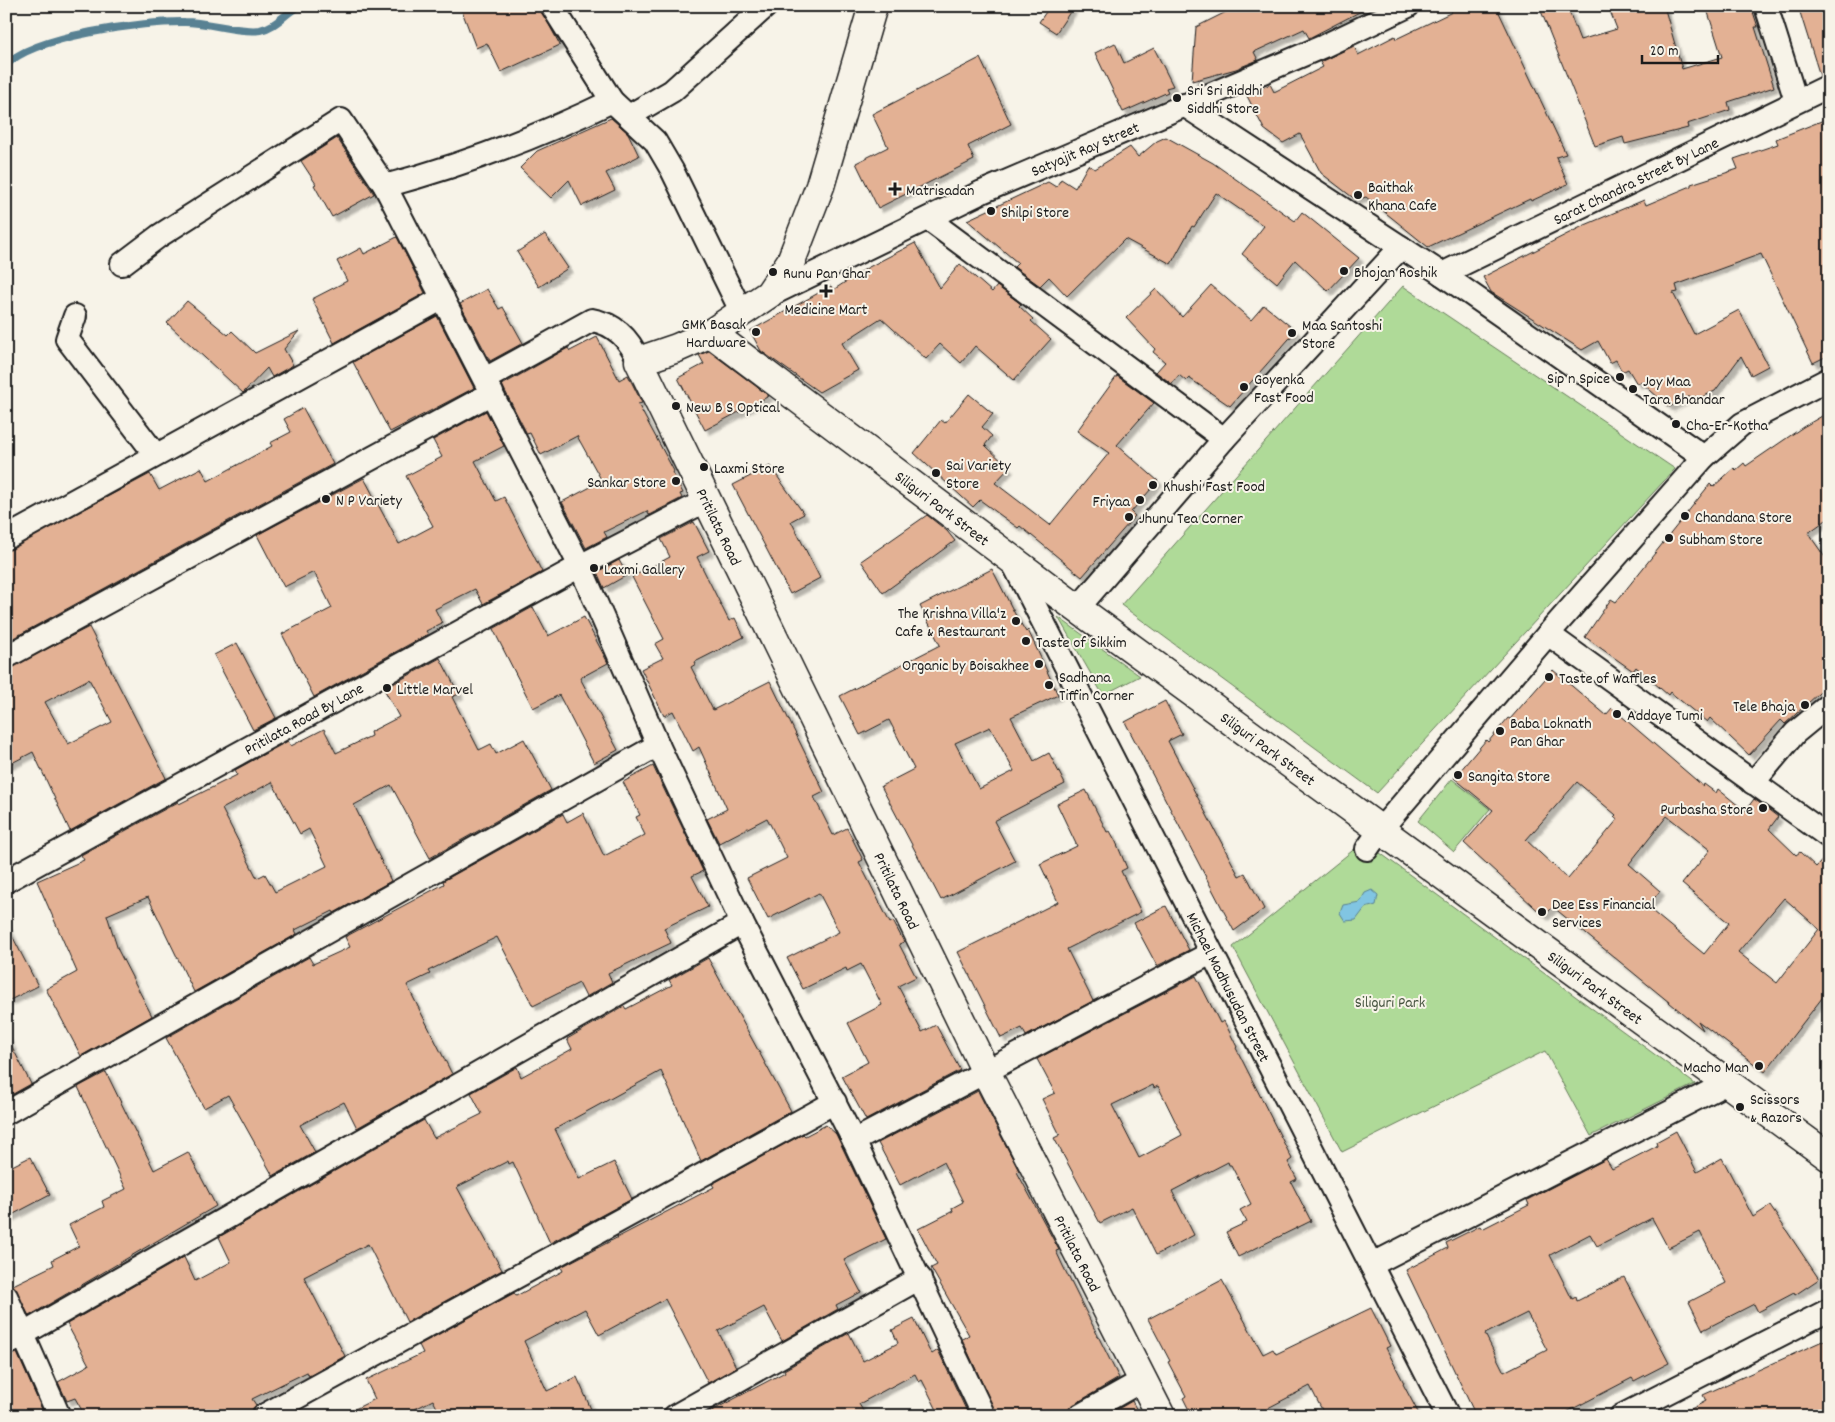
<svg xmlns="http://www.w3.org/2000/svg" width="1835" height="1422" viewBox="0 0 1835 1422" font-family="Dekko,sans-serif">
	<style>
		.green { fill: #afda98; stroke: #667b5a }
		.water { fill: #81c5e2; stroke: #598193 }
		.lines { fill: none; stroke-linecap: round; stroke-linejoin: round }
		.stream { stroke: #598193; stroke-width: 8 }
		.building { fill: #e3b194; stroke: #1c1c1c; fill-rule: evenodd; filter: url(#shadow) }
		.street-casing { stroke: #1c1c1c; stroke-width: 26 }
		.secondary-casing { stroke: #1c1c1c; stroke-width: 31 }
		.street { stroke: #f7f3e8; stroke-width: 22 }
		.secondary { stroke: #f7f3e8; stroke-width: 28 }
		.poi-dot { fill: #1c1c1c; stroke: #f7f3e8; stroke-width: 2 }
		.labels { text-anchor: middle; stroke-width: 4; stroke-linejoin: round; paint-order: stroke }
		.poi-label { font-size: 16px; fill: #1c1c1c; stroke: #f7f3e8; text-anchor: start }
		.street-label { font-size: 16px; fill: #1c1c1c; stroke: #f7f3e8 }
		.park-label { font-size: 16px; fill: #485541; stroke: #f7f3e8 }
	</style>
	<defs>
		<filter id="shadow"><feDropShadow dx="4.5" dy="4.5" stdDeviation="1" flood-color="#0004"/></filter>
	</defs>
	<rect width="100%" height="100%" fill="#f7f3e8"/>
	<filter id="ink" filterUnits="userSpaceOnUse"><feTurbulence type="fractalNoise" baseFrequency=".02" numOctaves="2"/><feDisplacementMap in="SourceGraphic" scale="10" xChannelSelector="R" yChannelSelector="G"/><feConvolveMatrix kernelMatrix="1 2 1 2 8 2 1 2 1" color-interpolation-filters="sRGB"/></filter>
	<g filter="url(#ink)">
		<g class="green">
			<path d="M1403 286 1675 469 1377 793 1121 605Z"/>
			<path d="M1058 617 1140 676 1103 695Z"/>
			<path d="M1452 779 1490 809 1454 852 1418 821Z"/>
			<path d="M1357 847 1376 850 1695 1084 1591 1136 1545 1051 1342 1152 1233 947Z"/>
		</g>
		<path class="water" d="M1372 890 1378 895 1376 905 1365 908 1356 920 1345 921 1340 913 1343 905 1360 902 1365 893Z"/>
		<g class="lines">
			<path class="stream" d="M6 65C33 36 145 21 185 22 208 22 239 33 260 30 276 27 285 13 299 6"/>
		</g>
		<g class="building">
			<path d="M460 6H539L560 45 501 72 487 43 476 48Z"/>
			<path d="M1050 6H1074L1056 33 1039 22Z"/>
			<path d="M1238 6H1371L1309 38 1304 29 1254 52 1258 60 1236 69 1192 81 1196 27Z"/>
			<path d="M1449 6H1496L1566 154 1556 157 1568 184 1531 201 1530 199 1428 247 1366 197 1356 200 1321 173 1300 134 1283 143 1264 129 1247 96 1270 84 1274 92 1323 67 1320 62 1354 46 1358 55 1395 36 1396 39 1452 12Z"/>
			<path d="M1539 6H1567L1580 40 1617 29 1608 6H1664L1682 69 1722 57 1706 6H1751L1758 27H1755L1774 87 1728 102 1730 110 1687 124 1688 128 1625 144 1623 137 1595 146Z"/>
			<path d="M1798 6H1829V73L1820 76Z"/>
			<path d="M1115 43 1124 63 1154 48 1173 86 1166 88 1168 92 1123 112 1095 53Z"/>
			<path d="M980 58 1011 124 968 146 974 160 878 208 856 163 888 147 872 114Z"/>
			<path d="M611 118 628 133 639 156 606 173 615 190 582 206 569 180 551 198 520 168 537 151Z"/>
			<path d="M1829 118V355L1813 363 1761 254 1676 285 1678 292 1673 293 1694 334 1739 310 1768 366 1751 375 1741 356 1715 391 1702 397H1688L1669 407 1641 382 1637 384 1628 369 1622 372 1616 360 1610 363 1598 341 1582 350 1491 292 1483 277 1585 225 1644 200 1646 205 1691 186V184L1738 169 1734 159 1778 144 1776 139Z"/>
			<path d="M1166 137 1213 163 1295 221 1302 212 1359 258 1328 291 1295 260 1277 283 1242 254 1264 226 1216 193 1194 227 1192 226 1171 264 1125 239 1067 296 1049 277 1040 286 1014 267 1018 263 967 220 1048 182 1056 187 1061 179 1075 188 1088 165 1095 169 1130 147 1138 157 1157 141Z"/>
			<path d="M337 138 374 194 332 217 314 185 316 184 301 161Z"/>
			<path d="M545 234 568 268 539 287 517 252Z"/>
			<path d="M397 237 425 293 334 343 312 299 347 281 337 261 361 248 364 254Z"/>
			<path d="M915 243 940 288 960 264 992 292 997 286 1021 304 1019 306 1033 319 1031 321 1051 339 1014 380 975 346 961 363 940 344 926 359 881 318 842 343 858 370 819 392 761 351 750 331 831 286 833 290 867 268Z"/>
			<path d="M1211 285 1251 320 1264 305 1296 331 1230 406 1189 378 1186 381 1179 375 1172 384 1156 372 1165 362 1153 352 1155 349 1126 318 1156 289 1182 317Z"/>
			<path d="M487 289 499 309 503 307 523 343 490 361 460 304Z"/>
			<path d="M187 301 228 335 232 331 255 353 299 331 284 349 293 365 272 377 267 368 243 393 167 323Z"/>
			<path d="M437 316 474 388 390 432 353 362Z"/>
			<path d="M597 337 619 380 628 375 642 403 638 404 674 471 672 472 683 493 680 494 682 498 649 515 647 511 604 532 607 537 586 548 562 502 602 481 577 436 541 455 530 433 527 434 502 385 568 348 570 351Z"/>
			<path d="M709 351 769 396 705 430 678 378 704 364 699 355Z"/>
			<path d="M1117 376 1154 403 1117 445 1158 481 1131 512 1135 516 1082 577 1020 526 1018 528 980 500 973 507 914 453 941 420 945 423 969 394 993 414 982 427 992 436 985 445 1009 468 995 483 1050 525 1109 453 1077 431Z"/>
			<path d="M303 408 333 464 6 642V551L150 474 159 490 201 468 208 481 272 446 270 443 291 432 284 419Z"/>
			<path d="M486 411 504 446 475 461 496 501 504 497 542 572 483 604 475 589 435 609 442 623 426 631 428 634 314 697 282 634 332 608 314 572 284 587 257 535 364 478 399 544 433 526 406 476 442 457 433 440Z"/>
			<path d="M1829 412V518L1808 533 1829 563V684L1785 724 1781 720 1749 755 1710 718 1707 722 1670 692 1668 695 1636 667 1633 671 1585 637 1611 599 1616 602 1710 484 1713 487 1734 468 1736 470 1744 463 1746 466 1803 427Z"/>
			<path d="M770 466 804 514 791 521 820 578 790 594 733 485Z"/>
			<path d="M927 515 947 531 955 541 883 593 861 561Z"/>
			<path d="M694 522 709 551 697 557 729 621 735 618 744 637 695 662 696 664 691 667 713 710 770 681 824 792 814 797 833 835 847 828 863 860 859 862 890 923 893 921 904 942 899 944 916 977 898 986 922 1032 936 1025 960 1070 866 1120 842 1076 868 1062 848 1023 882 1005 861 964 847 971 846 968 803 989 787 958 839 932 819 893 768 919 747 878 787 858 767 818 719 843 707 819 727 809 699 747 693 751 673 711 664 716 641 669 663 658 655 644 664 639 632 577 670 557 661 539Z"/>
			<path d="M619 560 627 575 604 588 597 572Z"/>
			<path d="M992 569 1015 614 1026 632 1028 630 1058 695 1011 717 1034 761 1049 753 1065 784 994 821 1015 861 941 900 881 786 914 769 889 720 860 735 840 696 940 645 920 606ZM990 727 1014 771 979 789 955 743Z"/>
			<path d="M533 607 548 636 584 617 608 663 580 678 618 750 594 763 559 695 533 708 493 629Z"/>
			<path d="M89 627 166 778 70 831 33 752 6 766V670ZM89 679 112 722 68 744 45 702Z"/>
			<path d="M237 643 276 718 253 730 214 655Z"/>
			<path d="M440 658 459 694 452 697 479 750 491 744 496 754 524 739 551 790 430 858 391 785 354 805 391 881 334 913 333 911 295 930 297 934 194 992 148 897 107 915 118 950 152 1016 81 1056 46 989 77 972 37 881 84 860 81 855 178 802 179 804 237 775 235 770 288 741 291 746 324 729 336 753 371 736 370 732 399 717 384 689ZM272 782 300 834 309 829 327 866 275 892 265 874 257 878 222 809Z"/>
			<path d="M1553 670 1606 715 1612 708 1703 786 1704 784 1716 793 1718 789 1745 811 1754 799 1761 804 1778 817 1769 829 1796 855 1800 852 1816 867 1829 853V989L1765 1072 1698 1021 1703 1030 1553 907 1544 916 1464 843 1493 810 1454 778 1486 740 1488 742 1508 718 1510 719ZM1577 782 1616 815 1614 817 1618 819 1568 879 1526 840ZM1667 816 1710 850 1682 884 1729 923 1704 954 1647 907 1660 891 1629 864ZM1784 898 1819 929 1777 983 1738 952Z"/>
			<path d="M1165 701 1182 734 1168 741 1239 876 1245 873 1264 909 1234 931 1125 722Z"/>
			<path d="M653 766 703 871 692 876 708 907 664 928 671 943 608 973 612 982 586 997 579 983 533 1006 497 937 428 971 430 974 407 985 452 1074 357 1128 344 1102 300 1125 315 1152 273 1176 228 1095 204 1108 166 1038 309 957 313 964 350 947 345 937 444 884 443 881 563 814 567 822 583 813 604 856 645 835 636 817 640 815 623 782Z"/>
			<path d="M1086 790 1107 832 1110 831 1116 842 1127 868 1121 871 1141 912 1067 949 1093 1001 1026 1036 1022 1028 1001 1038 958 952 1058 902 1040 864 1077 846 1057 804Z"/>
			<path d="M1166 906 1189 950 1157 966 1134 923Z"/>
			<path d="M6 924 38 986 6 1002Z"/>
			<path d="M708 958 791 1111 701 1161 661 1071 555 1129 579 1179 614 1162 632 1199 550 1243 513 1162 509 1164 508 1161 457 1187 502 1270 407 1322 368 1244 304 1277 345 1356 309 1376 307 1372 252 1399 256 1405 250 1416H85L75 1398 67 1401 58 1382 89 1365 67 1324 184 1257 195 1281 231 1262 219 1237 424 1120 434 1138 482 1114 471 1093 517 1067 521 1077 572 1049 567 1039 624 1006 626 1009 672 985 669 980Z"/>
			<path d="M1196 976 1220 1023 1224 1021 1237 1047 1236 1048 1292 1159 1288 1162 1297 1179 1291 1182 1311 1221 1238 1257 1226 1232 1247 1222 1240 1210 1251 1204 1231 1165H1229L1228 1162 1172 1191 1194 1235 1156 1255 1132 1207 1100 1223 1054 1138 1060 1135 1042 1099 1055 1093 1037 1059ZM1153 1085 1154 1088 1158 1086 1182 1135 1139 1158 1112 1105Z"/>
			<path d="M6 1035 31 1084 13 1094 6 1082Z"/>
			<path d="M106 1072 154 1170 188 1152 216 1206 29 1316 13 1285 54 1265 52 1260 79 1246 69 1225 104 1207 102 1201 126 1189 78 1087Z"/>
			<path d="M978 1091 1019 1171 1017 1172 1059 1250 1056 1251 1063 1266 1119 1378 1073 1405 1066 1416H997L962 1339 969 1335 931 1268 937 1265 918 1229 953 1211 952 1208 963 1202 943 1162 900 1185 878 1143Z"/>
			<path d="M826 1125 836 1134 886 1239 844 1260 861 1292 836 1305 838 1309 782 1341 764 1307 718 1331 736 1367 708 1383 665 1299 599 1335 585 1309 524 1341 547 1391 577 1377 594 1416H441L433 1400 401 1416H341L375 1399 366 1380 423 1353 419 1345 514 1293 516 1296 563 1271 561 1267 714 1187 712 1184 803 1134 805 1136Z"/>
			<path d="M1676 1131 1697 1172 1722 1158 1753 1217 1770 1206 1819 1279 1795 1295 1794 1293 1758 1312 1754 1304 1703 1330 1689 1302 1726 1283 1700 1232 1668 1248 1652 1218 1597 1246 1590 1234 1550 1255 1572 1299 1576 1297 1577 1301 1624 1277 1669 1363 1634 1381 1632 1378 1559 1416H1476L1406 1270 1448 1248 1446 1243 1480 1226 1482 1229 1529 1205 1527 1200 1606 1159 1612 1169 1657 1146 1656 1142ZM1527 1313 1547 1350 1504 1372 1485 1334Z"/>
			<path d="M30 1157 50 1195 6 1218V1169Z"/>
			<path d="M1222 1280 1263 1354 1273 1349 1276 1354 1371 1308 1390 1346 1386 1348 1404 1383 1403 1384 1420 1416H1325L1310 1386 1268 1408 1272 1416H1192L1183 1398 1186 1396 1168 1362 1170 1361 1148 1319Z"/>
			<path d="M914 1319 929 1350 932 1354 938 1350 969 1416H940L922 1380 919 1382 915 1374 859 1404 866 1416H702L785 1372 784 1370 849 1333 863 1361 898 1343 892 1330Z"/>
			<path d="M1829 1338V1416H1678L1706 1401 1703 1395Z"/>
			<path d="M17 1353 45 1416H6V1357Z"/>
			<path d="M1132 1401 1140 1416H1106Z"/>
		</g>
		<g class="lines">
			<defs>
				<g id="street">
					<path d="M552 6 612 101 655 141 672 170 742 313"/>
					<path d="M1766 6 1796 101"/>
					<path d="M1184 105 1442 274 1704 457"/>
					<path d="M629 116 672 91 766 6"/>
					<path d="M385 186C464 165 538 137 612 101"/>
					<path d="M928 219 1224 439"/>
					<path d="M122 264 159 236 341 120 385 186 580 566 658 745 742 923 854 1141 984 1416"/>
					<path id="s1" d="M1442 274 1829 86"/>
					<path id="s2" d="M764 298 982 192 1324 46 1408 6"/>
					<path d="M75 316 67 339 155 454"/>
					<path d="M485 379 592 320C616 324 630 340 639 361"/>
					<path d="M6 538 443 298"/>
					<path id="s3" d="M1011 559 1448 1416"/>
					<path d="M1078 608 1224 439 1401 247"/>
					<path d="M1548 634 1829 837"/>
					<path d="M6 657 492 393"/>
					<path d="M1753 783 1795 733 1829 705"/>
					<path d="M1367 849 1381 829 1548 634 1704 457 1742 424 1829 379"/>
					<path id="s4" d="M6 881 580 566 707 500"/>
					<path d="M6 1113 658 745"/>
					<path d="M854 1141 1211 953"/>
					<path d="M1371 1265 1729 1082"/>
					<path d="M6 1296 59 1416"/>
					<path d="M6 1344 742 923"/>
					<path d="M263 1416 835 1102"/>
					<path d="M675 1416 920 1278"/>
					<path d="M1079 1416 1143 1380"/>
					<path d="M1621 1416 1829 1310"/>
				</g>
				<g id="secondary">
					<path id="s5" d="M873 6 820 186 791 261 769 294 711 333 677 348 639 361 986 1072 1161 1416"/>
					<path id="s6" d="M711 333 1063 598 1829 1157"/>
				</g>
			</defs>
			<use href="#street" class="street-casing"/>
			<use href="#secondary" class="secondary-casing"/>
			<use href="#street" class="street"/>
			<use href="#secondary" class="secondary"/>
		</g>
	</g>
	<g class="poi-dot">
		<circle cx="1177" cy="98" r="5"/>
		<path d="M892.5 181.5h5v5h5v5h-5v5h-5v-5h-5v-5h5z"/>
		<circle cx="1358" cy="195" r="5"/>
		<circle cx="991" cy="211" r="5"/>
		<circle cx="1344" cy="271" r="5"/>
		<circle cx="773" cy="272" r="5"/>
		<path d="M823.5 283.5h5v5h5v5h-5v5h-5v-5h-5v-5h5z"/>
		<circle cx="756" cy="332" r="5"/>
		<circle cx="1292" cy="333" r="5"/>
		<circle cx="1620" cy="377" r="5"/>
		<circle cx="1244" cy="387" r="5"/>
		<circle cx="1633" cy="389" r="5"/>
		<circle cx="676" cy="406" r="5"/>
		<circle cx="1676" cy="424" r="5"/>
		<circle cx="704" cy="467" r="5"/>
		<circle cx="936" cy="473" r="5"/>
		<circle cx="676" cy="481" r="5"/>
		<circle cx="1153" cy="485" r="5"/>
		<circle cx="326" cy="499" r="5"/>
		<circle cx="1140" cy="500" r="5"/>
		<circle cx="1685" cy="516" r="5"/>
		<circle cx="1129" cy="517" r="5"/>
		<circle cx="1669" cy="538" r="5"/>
		<circle cx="594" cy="568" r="5"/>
		<circle cx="1016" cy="621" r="5"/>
		<circle cx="1026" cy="641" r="5"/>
		<circle cx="1039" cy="664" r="5"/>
		<circle cx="1549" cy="677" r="5"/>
		<circle cx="1049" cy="685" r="5"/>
		<circle cx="387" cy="688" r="5"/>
		<circle cx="1805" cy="705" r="5"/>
		<circle cx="1617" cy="714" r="5"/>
		<circle cx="1500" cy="731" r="5"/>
		<circle cx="1458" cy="775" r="5"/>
		<circle cx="1763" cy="808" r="5"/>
		<circle cx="1542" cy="912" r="5"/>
		<circle cx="1759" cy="1066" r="5"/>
		<circle cx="1740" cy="1107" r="5"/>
	</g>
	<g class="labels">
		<g class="poi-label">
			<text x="1187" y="95">Sri Sri Riddhi<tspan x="1187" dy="18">Siddhi Store</tspan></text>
			<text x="1368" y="192">Baithak<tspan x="1368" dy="18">Khana Cafe</tspan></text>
			<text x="906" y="195">Matrisadan</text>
			<text x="1001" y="217">Shilpi Store</text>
			<text x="1354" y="277">Bhojan Roshik</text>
			<text x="783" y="278">Runu Pan Ghar</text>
			<text x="826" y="314" text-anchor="middle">Medicine Mart</text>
			<text x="746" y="329" text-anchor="end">GMK Basak<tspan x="746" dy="18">Hardware</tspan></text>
			<text x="1302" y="330">Maa Santoshi<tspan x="1302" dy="18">Store</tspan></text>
			<text x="1610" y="383" text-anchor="end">Sip n Spice</text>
			<text x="1254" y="384">Goyenka<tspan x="1254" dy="18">Fast Food</tspan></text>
			<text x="1643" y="386">Joy Maa<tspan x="1643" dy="18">Tara Bhandar</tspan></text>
			<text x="686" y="412">New B S Optical</text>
			<text x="1686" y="430">Cha-Er-Kotha</text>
			<text x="946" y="470">Sai Variety<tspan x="946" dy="18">Store</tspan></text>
			<text x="714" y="473">Laxmi Store</text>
			<text x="666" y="487" text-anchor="end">Sankar Store</text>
			<text x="1163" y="491">Khushi Fast Food</text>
			<text x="336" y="505">N P Variety</text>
			<text x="1130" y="506" text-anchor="end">Friyaa</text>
			<text x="1695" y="522">Chandana Store</text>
			<text x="1139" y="523">Jhunu Tea Corner</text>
			<text x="1679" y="544">Subham Store</text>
			<text x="604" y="574">Laxmi Gallery</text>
			<text x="1006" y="618" text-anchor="end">The Krishna Villa'z<tspan x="1006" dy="18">Cafe &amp; Restaurant</tspan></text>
			<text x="1036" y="647">Taste of Sikkim</text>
			<text x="1029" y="670" text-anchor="end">Organic by Boisakhee</text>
			<text x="1059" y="682">Sadhana<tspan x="1059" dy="18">Tiffin Corner</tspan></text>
			<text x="1559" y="683">Taste of Waffles</text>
			<text x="397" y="694">Little Marvel</text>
			<text x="1795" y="711" text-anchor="end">Tele Bhaja</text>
			<text x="1627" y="720">Addaye Tumi</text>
			<text x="1510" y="728">Baba Loknath<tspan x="1510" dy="18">Pan Ghar</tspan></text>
			<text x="1468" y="781">Sangita Store</text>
			<text x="1753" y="814" text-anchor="end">Purbasha Store</text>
			<text x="1552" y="909">Dee Ess Financial<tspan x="1552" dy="18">Services</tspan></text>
			<text x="1749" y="1072" text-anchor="end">Macho Man</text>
			<text x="1750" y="1104">Scissors<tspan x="1750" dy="18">&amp; Razors</tspan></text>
		</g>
		<g class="street-label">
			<text dy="6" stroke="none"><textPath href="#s2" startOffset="354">Satyajit Ray Street</textPath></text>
			<text dy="6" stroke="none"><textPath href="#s1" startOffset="215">Sarat Chandra Street By Lane</textPath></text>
			<text dy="6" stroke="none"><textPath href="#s6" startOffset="290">Siliguri Park Street</textPath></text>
			<text dy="6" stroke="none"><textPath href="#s5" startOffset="639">Pritilata Road</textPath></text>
			<text dy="6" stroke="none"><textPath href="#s4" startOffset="339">Pritilata Road By Lane</textPath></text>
			<text dy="6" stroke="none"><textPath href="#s6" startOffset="695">Siliguri Park Street</textPath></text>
			<text dy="6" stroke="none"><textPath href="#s5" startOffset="1044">Pritilata Road</textPath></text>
			<text dy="6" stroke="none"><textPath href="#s6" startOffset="1100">Siliguri Park Street</textPath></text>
			<text dy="6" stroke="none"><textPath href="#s3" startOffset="480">Michael Madhusudan Street</textPath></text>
			<text dy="6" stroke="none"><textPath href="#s5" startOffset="1449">Pritilata Road</textPath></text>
		</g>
		<g class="park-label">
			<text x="1390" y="1007">Siliguri Park</text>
		</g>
	</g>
	<rect width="1835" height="1422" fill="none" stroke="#f7f3e8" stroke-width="25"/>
	<rect x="12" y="12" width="1810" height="1397" fill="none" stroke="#1c1c1c" stroke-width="2" filter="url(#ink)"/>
	<path d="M1642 55v8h76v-8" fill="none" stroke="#1c1c1c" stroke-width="2.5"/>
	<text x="1650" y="55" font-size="15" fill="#1c1c1c" stroke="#f7f3e8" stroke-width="4" paint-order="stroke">20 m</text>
</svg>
